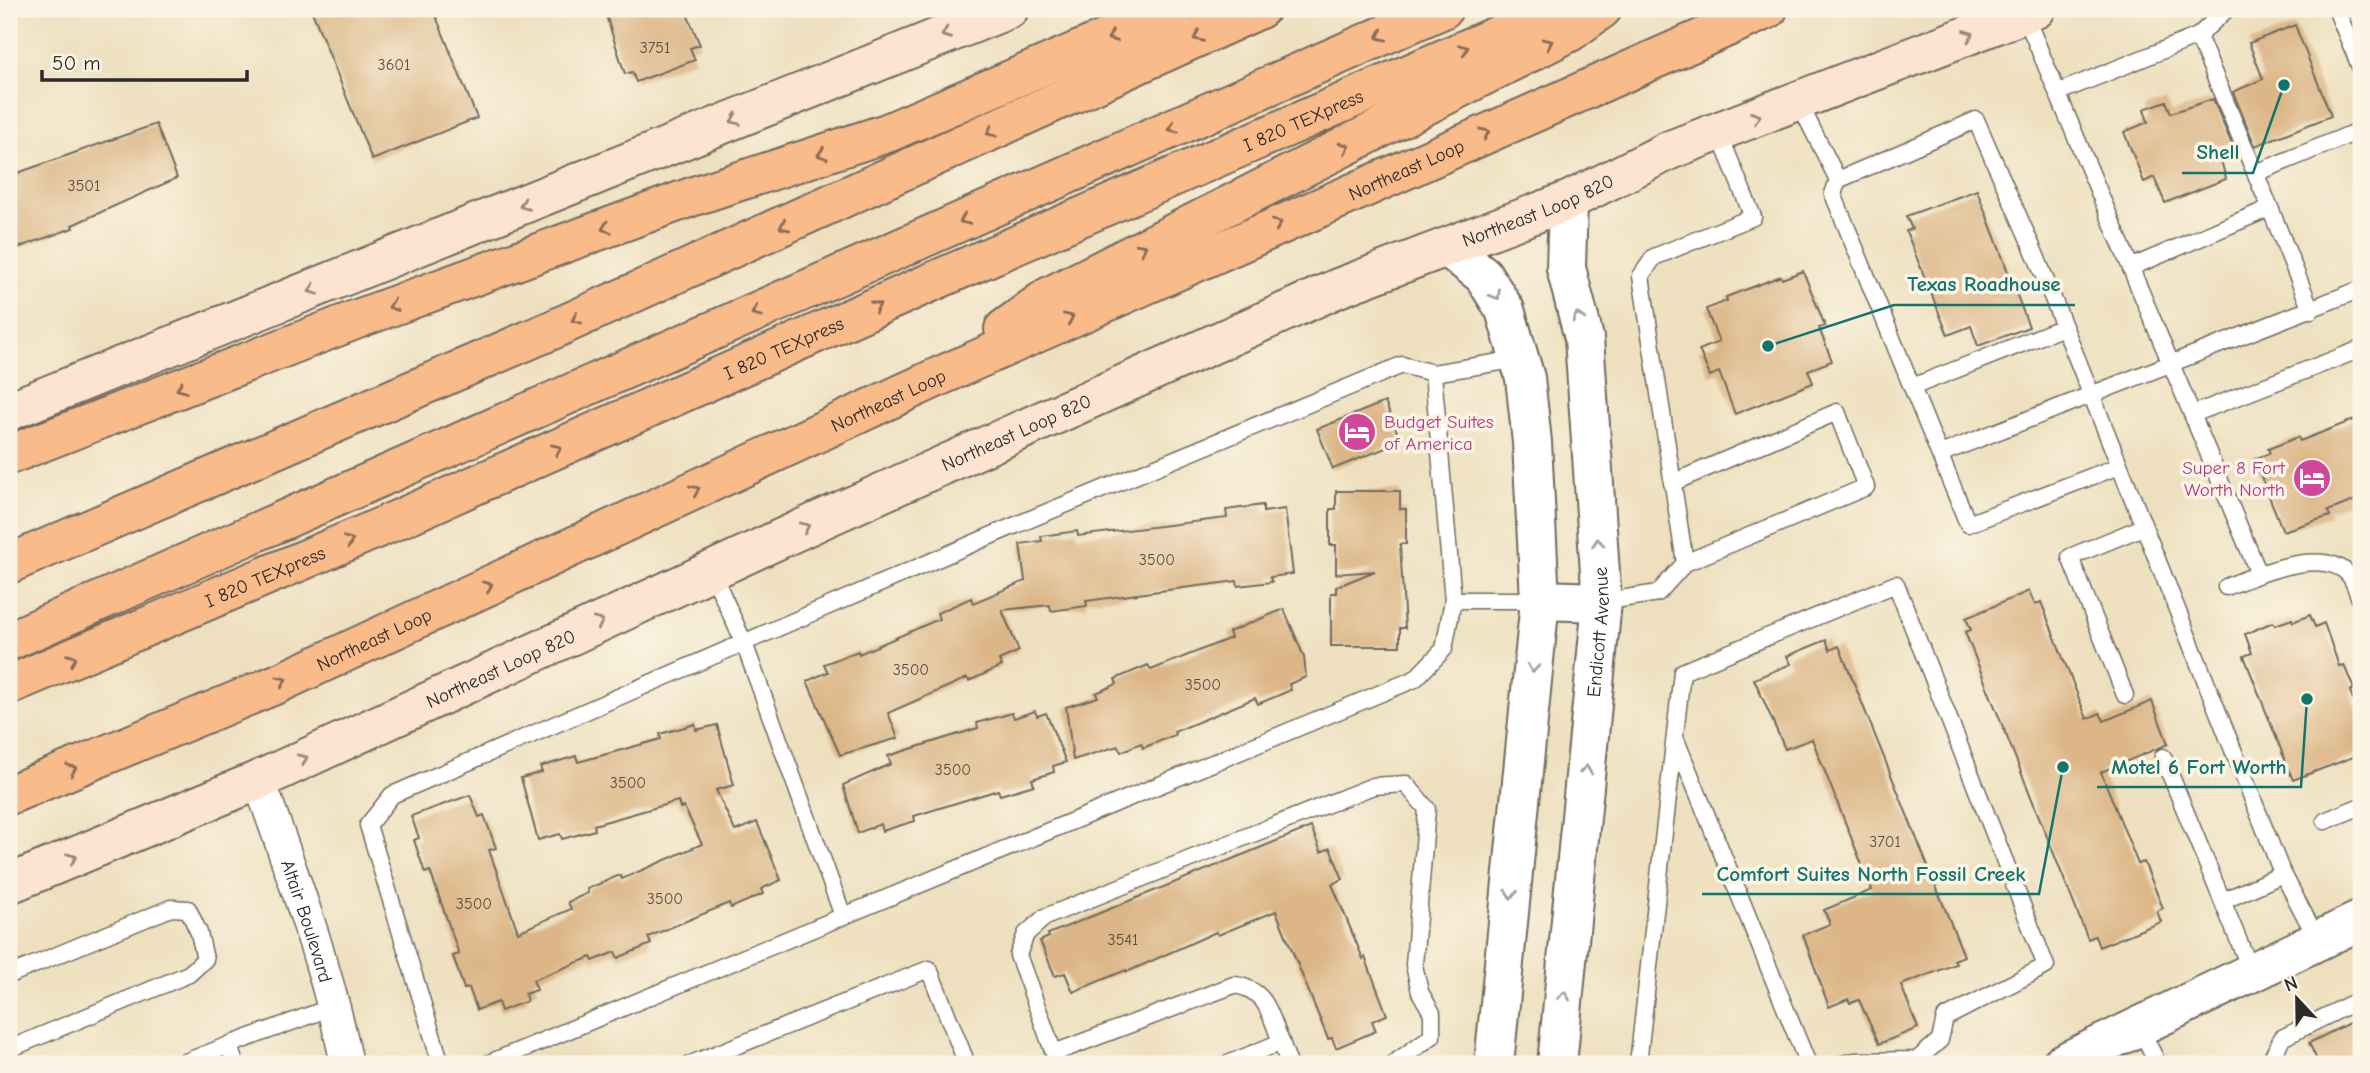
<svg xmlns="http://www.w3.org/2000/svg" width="2370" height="1073" viewBox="0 0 2370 1073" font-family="'Comic Neue',sans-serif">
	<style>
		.building { fill: #dcb686 }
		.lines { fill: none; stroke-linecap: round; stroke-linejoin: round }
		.service-casing { stroke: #6f6a5f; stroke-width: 19 }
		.minor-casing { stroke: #6f6a5f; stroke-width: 35 }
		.tertiary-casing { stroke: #6f6a5f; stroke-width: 42 }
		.secondary-casing { stroke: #6f6a5f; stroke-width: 42 }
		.motorway-casing { stroke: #6f6a5f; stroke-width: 42 }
		.service { stroke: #fff; stroke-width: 16 }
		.minor { stroke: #fff; stroke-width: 32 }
		.tertiary { stroke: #fff; stroke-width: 38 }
		.secondary { stroke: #fde4d1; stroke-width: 38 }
		.motorway { stroke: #fabb8b; stroke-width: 38 }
		.oneway { stroke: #94887e }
		.oneway2 { stroke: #886c56 }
		.oneway3 { stroke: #a0a0a0 }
		.labels { text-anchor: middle; stroke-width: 7; stroke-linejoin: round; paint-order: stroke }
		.number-label { font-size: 16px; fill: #574e42 }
		.street-label { font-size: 19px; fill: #2b2b2b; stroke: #fcf5e5 }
		.hotel-label { font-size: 19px; fill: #b23c85; stroke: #fcf5e5; text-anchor: start }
		.leader { fill: none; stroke: #0f766e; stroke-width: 2.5 }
		.callout-dot { fill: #0f766e; stroke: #fcf5e5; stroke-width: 2.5 }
		.callout-label { font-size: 21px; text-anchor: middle; font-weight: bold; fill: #0f766e; stroke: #fcf5e5; stroke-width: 7; stroke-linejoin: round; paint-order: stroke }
	</style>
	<rect width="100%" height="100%" fill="#fcf5e5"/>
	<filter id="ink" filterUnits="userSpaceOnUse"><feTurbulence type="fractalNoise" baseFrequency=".0143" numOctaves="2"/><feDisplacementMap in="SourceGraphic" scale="14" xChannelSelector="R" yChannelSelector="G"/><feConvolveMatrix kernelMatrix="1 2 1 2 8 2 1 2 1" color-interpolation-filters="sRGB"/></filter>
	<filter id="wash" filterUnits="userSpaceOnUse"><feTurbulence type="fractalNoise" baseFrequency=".00686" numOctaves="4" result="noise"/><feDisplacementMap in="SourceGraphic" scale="28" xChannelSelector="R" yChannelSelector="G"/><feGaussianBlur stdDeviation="1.57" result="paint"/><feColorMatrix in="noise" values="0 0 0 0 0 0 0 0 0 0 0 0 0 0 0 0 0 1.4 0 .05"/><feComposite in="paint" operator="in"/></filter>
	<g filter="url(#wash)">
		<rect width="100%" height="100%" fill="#eee0bf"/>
		<g id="blocks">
			<g class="building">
				<path d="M311 9H433L477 118 372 160Z"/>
				<path d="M604 9H685L700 45 690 48 695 60 636 82 632 72 625 74Z"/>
				<path d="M2295 25 2331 116 2255 146 2233 92 2263 79 2249 43Z"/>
				<path d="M2213 99 2236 154 2221 160 2226 179 2165 203 2154 177 2144 182 2124 132 2148 122 2144 109 2166 101 2171 113Z"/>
				<path d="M156 124 177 178 72 225 73 228 9 251V176Z"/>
				<path d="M1977 190 2029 327 1978 346 1971 326 1948 335 1906 231 1912 229 1906 216Z"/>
				<path d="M1803 271 1825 326 1819 328 1832 361 1808 370 1813 383 1735 414 1719 372 1710 376 1699 350 1719 342 1706 309 1727 301 1726 297 1781 276 1782 279Z"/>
				<path d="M1385 402 1401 442 1333 469 1317 429Z"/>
				<path d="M2361 417V498L2328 511 2330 516 2283 531 2254 459 2270 453 2268 449 2298 437 2300 441Z"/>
				<path d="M1336 491H1400V509H1406V544H1400L1405 628H1400V646H1331V593H1336V587L1375 571 1336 574V545H1330V509H1336Z"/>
				<path d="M1263 505V512L1285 509 1293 574 1270 577 1272 582 1238 586 1237 581 1152 592 1086 601 1087 606 1051 611 1050 605 1002 610 1019 651 999 660 1002 666 969 681 967 678 888 713 898 738 840 755 807 681 828 672 824 664 858 651 859 654 939 619 937 613 971 598 973 603 1025 581 1020 544 1042 541 1041 536 1077 531 1078 536 1227 518 1226 510Z"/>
				<path d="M2029 591 2035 605 2041 602 2087 719 2100 713 2104 721 2152 701 2168 744 2101 772 2138 864 2144 862 2163 908 2157 911 2161 922 2099 947 2095 936 2088 939 1965 632 1971 630 1966 618Z"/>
				<path d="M1284 609 1304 657 1306 677 1289 684 1291 690 1258 704 1255 698 1174 732 1175 735 1143 748 1141 743 1121 752 1118 746 1073 760 1066 707 1098 697 1096 693 1117 684 1115 679 1148 665 1151 670 1231 638 1229 632Z"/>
				<path d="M2310 615 2315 627 2324 623 2339 666 2344 665 2354 689 2350 691 2361 720V754L2293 780 2244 656 2252 653 2245 634 2273 622 2275 625 2292 619 2293 622Z"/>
				<path d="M1826 640 1830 650 1839 646 1964 956 1954 960 1956 964 1901 985 1918 1028 1879 1044 1859 1000 1850 1003 1848 999 1829 1007 1803 935 1830 924 1824 910 1872 890 1812 739 1785 749 1754 679 1791 664 1787 656Z"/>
				<path d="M1035 711 1037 716 1046 713 1066 762 1053 766 1054 772 1032 779 1034 785 1000 795 998 790 914 816 915 821 882 831 880 824 858 833 843 785 891 764 888 756 978 728 977 723 1012 713 1014 718Z"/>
				<path d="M695 724 696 730 717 725 734 785 716 790 735 831 757 822 781 880 761 889 763 894 731 908 729 903 648 937 651 944 618 958 615 952 593 961 591 957 533 980 537 990 525 994 527 1001 501 1011 498 1002 477 1010 469 988 464 989 453 956 459 954 430 871 425 873 414 840 419 838 411 816 470 795 479 817 484 815 496 848 489 850 518 932 571 909 568 902 588 893 587 889 620 875 622 879 702 844 684 807 680 808 678 801 594 825 595 830 562 839 560 834 538 840 521 778 542 772 540 767 576 756 578 762 661 739 660 734Z"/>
				<path d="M1311 827 1321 852 1330 848 1343 879 1332 884 1363 959 1365 957 1387 1015 1372 1021 1376 1031 1336 1048 1332 1038 1328 1039 1276 911 1218 935 1216 932 1127 972 1126 970 1073 992 1065 973 1055 976 1040 941 1049 937 1048 934Z"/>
				<path d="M2361 1017V1064H2319L2309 1043Z"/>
			</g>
		</g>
	</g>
	<g filter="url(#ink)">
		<use href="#blocks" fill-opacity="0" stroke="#6f6a5f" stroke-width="2"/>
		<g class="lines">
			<defs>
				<g id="service">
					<path d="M2336 9 2361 69"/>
					<path d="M2024 13 2259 574"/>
					<path d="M2198 36 2227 9"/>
					<path d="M2059 92 2198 36 2270 208 2132 267"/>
					<path d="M1798 101 1838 180"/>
					<path d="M2256 173 2361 130"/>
					<path d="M2270 208 2311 310"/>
					<path d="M1433 373 1453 600"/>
					<path d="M1912 387 2064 327"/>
					<path d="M2193 414 2361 349"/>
					<path d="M1940 454 2361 289"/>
					<path d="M2119 466 1968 524 1833 194 1838 180 1976 120 2036 256 2281 870 2318 941"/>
					<path d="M1672 483 1837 412 1866 487 1685 563"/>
					<path d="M711 570 744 643 843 916"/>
					<path d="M2226 587C2256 575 2325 545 2350 576 2355 583 2358 594 2361 602"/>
					<path d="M1602 602 1658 593 1685 563 1641 276 1654 257 1753 217 1718 131"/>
					<path d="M2125 695 2070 557 2143 527"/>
					<path d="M1676 740 1808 1064"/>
					<path d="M2163 757 2252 973"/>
					<path d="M2325 821 2361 806"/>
					<path d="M2223 901 2283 874"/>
					<path d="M9 975 171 908 188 909 199 933 205 959 189 974 9 1049"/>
					<path d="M2140 1028 2158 1064"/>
					<path d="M1054 1053 1234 985C1267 989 1270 1015 1281 1042"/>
					<path d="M180 1064 229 1045"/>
					<path d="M235 1064 229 1045 335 1006"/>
					<path d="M441 1064 368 825 392 795 1004 530 1402 365 1433 373 1519 359"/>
					<path d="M487 1064 1415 679 1444 649 1453 600H1540"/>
					<path d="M691 1064 929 969 967 1064"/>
					<path d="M1058 1064 1018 955 1026 934 1045 917 1373 786 1406 784 1427 809 1414 965 1420 992 1432 1013V1036L1393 1064"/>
					<path d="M1228 1064 1281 1042 1289 1064"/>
					<path d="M1638 1064 1682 672 1896 584 2046 966 1945 1018 1940 1040 1917 1060 1855 1061 1843 1064"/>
					<path d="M2269 1064 2282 1038 2361 999"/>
				</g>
				<g id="minor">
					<path id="s1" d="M259 780C292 874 327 966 347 1064"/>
				</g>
				<g id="tertiary">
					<path d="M1448 248 1483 275 1505 310 1525 378 1532 442 1540 600 1494 1064"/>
					<path d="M1540 600 1602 602"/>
					<path id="s2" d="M1557 1064 1602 602 1584 338 1566 268 1568 201"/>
					<path d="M2061 1064 2361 920"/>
				</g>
				<g id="secondary">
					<path d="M9 411 1009 9"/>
					<path id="s3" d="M9 884 259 780 823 519 1338 288 1568 201 1670 150 2036 9"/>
				</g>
				<g id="motorway">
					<path d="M1004 329 1048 297 1570 32 1602 9"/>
					<path d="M9 455 360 318 694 196 887 133 1175 9"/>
					<path d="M9 564 552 330 1260 9"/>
					<path d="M9 641 1443 9"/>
					<path id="s4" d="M9 685 374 530 927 284 1558 9"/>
					<path id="s5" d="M9 795 277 684 940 376 1768 9"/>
				</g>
			</defs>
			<use href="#service" class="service-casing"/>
			<use href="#minor" class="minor-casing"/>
			<use href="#tertiary" class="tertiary-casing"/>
			<use href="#secondary" class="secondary-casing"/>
			<use href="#motorway" class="motorway-casing"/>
			<use href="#service" class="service"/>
			<use href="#minor" class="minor"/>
			<use href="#tertiary" class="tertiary"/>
			<use href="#secondary" class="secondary"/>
			<use href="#motorway" class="motorway"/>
		</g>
		<defs><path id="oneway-chevron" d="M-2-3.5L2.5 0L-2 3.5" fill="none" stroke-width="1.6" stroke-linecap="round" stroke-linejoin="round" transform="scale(1.75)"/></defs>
		<g class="oneway">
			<use href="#oneway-chevron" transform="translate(946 34) rotate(158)"/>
			<use href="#oneway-chevron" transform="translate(1969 35) rotate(-21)"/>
			<use href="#oneway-chevron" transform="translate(1756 117) rotate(-20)"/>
			<use href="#oneway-chevron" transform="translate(735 120) rotate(158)"/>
			<use href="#oneway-chevron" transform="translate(524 205) rotate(158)"/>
			<use href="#oneway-chevron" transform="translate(313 290) rotate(158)"/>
			<use href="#oneway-chevron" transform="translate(805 527) rotate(-25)"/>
			<use href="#oneway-chevron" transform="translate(599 622) rotate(-25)"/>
			<use href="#oneway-chevron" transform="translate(303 759) rotate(-25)"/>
			<use href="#oneway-chevron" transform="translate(72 858) rotate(-23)"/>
		</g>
		<g class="oneway2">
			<use href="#oneway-chevron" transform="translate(1381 36) rotate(156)"/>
			<use href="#oneway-chevron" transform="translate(1112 37) rotate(156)"/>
			<use href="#oneway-chevron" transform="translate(1198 37) rotate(155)"/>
			<use href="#oneway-chevron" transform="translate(1548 43) rotate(-26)"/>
			<use href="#oneway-chevron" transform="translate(1464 49) rotate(-23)"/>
			<use href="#oneway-chevron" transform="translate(1173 128) rotate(156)"/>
			<use href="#oneway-chevron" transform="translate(991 132) rotate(155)"/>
			<use href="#oneway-chevron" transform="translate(1485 133) rotate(-24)"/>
			<use href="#oneway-chevron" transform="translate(1345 147) rotate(-27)"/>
			<use href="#oneway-chevron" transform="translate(822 154) rotate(162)"/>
			<use href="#oneway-chevron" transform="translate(964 220) rotate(156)"/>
			<use href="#oneway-chevron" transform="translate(1277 224) rotate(-24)"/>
			<use href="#oneway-chevron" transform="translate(784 226) rotate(155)"/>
			<use href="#oneway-chevron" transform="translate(606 228) rotate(160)"/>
			<use href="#oneway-chevron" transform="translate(1142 248) rotate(-28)"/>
			<use href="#oneway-chevron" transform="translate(393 306) rotate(160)"/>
			<use href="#oneway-chevron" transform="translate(876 306) rotate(-24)"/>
			<use href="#oneway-chevron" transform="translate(756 312) rotate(156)"/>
			<use href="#oneway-chevron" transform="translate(1069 318) rotate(-24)"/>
			<use href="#oneway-chevron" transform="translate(576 319) rotate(156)"/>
			<use href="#oneway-chevron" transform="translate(181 388) rotate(159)"/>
			<use href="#oneway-chevron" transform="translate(557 449) rotate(-24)"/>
			<use href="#oneway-chevron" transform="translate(695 490) rotate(-25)"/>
			<use href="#oneway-chevron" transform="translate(349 541) rotate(-23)"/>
			<use href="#oneway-chevron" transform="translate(488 586) rotate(-25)"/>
			<use href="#oneway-chevron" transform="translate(72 659) rotate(-22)"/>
			<use href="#oneway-chevron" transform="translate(282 681) rotate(-24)"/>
			<use href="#oneway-chevron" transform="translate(72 769) rotate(-22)"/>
		</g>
		<g class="oneway3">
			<use href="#oneway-chevron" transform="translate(1496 295) rotate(58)"/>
			<use href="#oneway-chevron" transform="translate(1578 317) rotate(-105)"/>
			<use href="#oneway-chevron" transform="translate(1598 543) rotate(-94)"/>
			<use href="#oneway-chevron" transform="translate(1533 668) rotate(96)"/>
			<use href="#oneway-chevron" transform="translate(1586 770) rotate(-84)"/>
			<use href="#oneway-chevron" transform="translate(1511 894) rotate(96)"/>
			<use href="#oneway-chevron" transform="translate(1564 996) rotate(-84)"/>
		</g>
	</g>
	<defs>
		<symbol id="hotel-disc" viewBox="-11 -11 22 22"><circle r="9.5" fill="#d1479c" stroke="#fcf5e5"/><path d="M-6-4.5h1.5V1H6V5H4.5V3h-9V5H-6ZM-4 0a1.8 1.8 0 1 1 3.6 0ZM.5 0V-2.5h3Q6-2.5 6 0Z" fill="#fff"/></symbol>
	</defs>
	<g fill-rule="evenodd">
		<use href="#hotel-disc" x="1335" y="410" width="44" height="44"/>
		<use href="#hotel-disc" x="2290" y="456" width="44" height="44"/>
	</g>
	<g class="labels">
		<g class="number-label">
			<text x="655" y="53">3751</text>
			<text x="394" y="70">3601</text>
			<text x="84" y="191">3501</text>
			<text x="1157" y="565">3500</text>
			<text x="911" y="675">3500</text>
			<text x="1203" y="690">3500</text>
			<text x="953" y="775">3500</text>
			<text x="628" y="788">3500</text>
			<text x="1885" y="847">3701</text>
			<text x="665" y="904">3500</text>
			<text x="474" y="909">3500</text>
			<text x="1123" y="945">3541</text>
		</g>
		<g class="street-label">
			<text dy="7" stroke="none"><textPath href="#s4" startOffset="1412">I 820 TEXpress</textPath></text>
			<text dy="7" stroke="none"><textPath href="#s5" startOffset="1531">Northeast Loop</textPath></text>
			<text dy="7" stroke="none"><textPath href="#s3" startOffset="1671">Northeast Loop 820</textPath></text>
			<text dy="7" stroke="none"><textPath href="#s4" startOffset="845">I 820 TEXpress</textPath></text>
			<text dy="7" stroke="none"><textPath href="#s5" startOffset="964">Northeast Loop</textPath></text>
			<text dy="7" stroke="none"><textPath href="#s3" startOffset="1104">Northeast Loop 820</textPath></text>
			<text dy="7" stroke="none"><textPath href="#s4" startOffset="278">I 820 TEXpress</textPath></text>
			<text dy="7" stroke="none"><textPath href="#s2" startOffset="434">Endicott Avenue</textPath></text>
			<text dy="7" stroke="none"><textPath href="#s5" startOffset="397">Northeast Loop</textPath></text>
			<text dy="7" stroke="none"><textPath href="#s3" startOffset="537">Northeast Loop 820</textPath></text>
			<text dy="7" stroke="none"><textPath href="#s1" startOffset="149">Altair Boulevard</textPath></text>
		</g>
		<g class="hotel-label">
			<text x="1384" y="428">Budget Suites<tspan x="1384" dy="22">of America</tspan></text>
			<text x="2285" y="474" text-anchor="end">Super 8 Fort<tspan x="2285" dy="22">Worth North</tspan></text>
		</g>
	</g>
	<path class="leader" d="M2284 85L2253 173H2182M1768 346L1894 305H2075M2307 699L2301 787H2097M2063 767L2039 894H1702"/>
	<g class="callout-dot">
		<circle cx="2284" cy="85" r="7"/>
		<circle cx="1768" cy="346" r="7"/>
		<circle cx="2307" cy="699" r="7"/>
		<circle cx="2063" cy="767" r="7"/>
	</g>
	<g class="callout-label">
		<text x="2218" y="159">Shell</text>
		<text x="1984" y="291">Texas Roadhouse</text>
		<text x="2199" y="774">Motel 6 Fort Worth</text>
		<text x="1871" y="881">Comfort Suites North Fossil Creek</text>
	</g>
	<rect width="2370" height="1073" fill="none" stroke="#fcf5e5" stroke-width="35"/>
	<g transform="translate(2297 999) rotate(338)" stroke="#fcf5e5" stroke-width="5" paint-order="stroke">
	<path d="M0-5L12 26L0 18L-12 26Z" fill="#2b2b2b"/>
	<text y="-10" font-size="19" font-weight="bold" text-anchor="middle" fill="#2b2b2b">N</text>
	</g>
	<path d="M42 70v10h205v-10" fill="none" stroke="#2b2b2b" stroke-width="3.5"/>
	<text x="52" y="70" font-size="21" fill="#2b2b2b" stroke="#fcf5e5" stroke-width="5" paint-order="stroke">50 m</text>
</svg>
